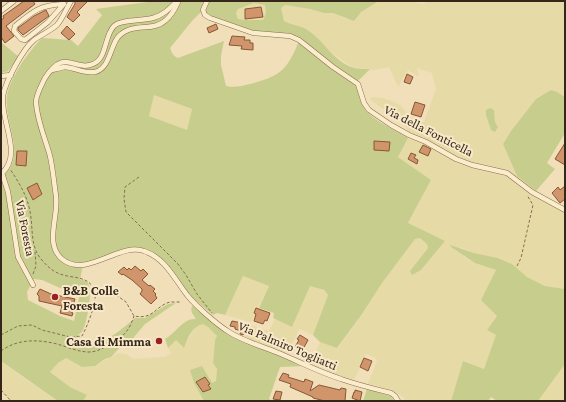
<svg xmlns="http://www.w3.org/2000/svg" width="566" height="402" viewBox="0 0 566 402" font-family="'Crimson Pro',serif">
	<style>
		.farmland { fill: #e6dba6 }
		.green { fill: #c7ce8d; fill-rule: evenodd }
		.building { fill: #d1956c; stroke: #885638 }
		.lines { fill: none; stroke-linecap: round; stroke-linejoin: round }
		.minor-casing { stroke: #876e53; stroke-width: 5.5 }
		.path { stroke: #876e53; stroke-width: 1; stroke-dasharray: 3 2; stroke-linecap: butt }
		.minor { stroke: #fbeccc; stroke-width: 4.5 }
		.poi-dot { fill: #9a2022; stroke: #f7e9c9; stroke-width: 1.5 }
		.labels { text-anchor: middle; stroke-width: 4; stroke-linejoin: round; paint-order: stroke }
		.street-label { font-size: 13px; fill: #352619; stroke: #f7e9c9 }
		.poi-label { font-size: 13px; font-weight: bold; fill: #352619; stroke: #f7e9c9; text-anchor: start }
	</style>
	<rect width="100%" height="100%" fill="#f0dfb9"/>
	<g class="farmland">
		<path d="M379 1H408L422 4 430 1H565V97L557 92 525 113 511 131 503 144 517 176 536 191 565 207V289L545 286 527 277 512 264 499 258 474 253 459 247 464 257 475 263 496 270 497 316 487 330 497 335 484 369 463 361 451 401H405L404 398 392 390 368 384 377 361 375 358 366 354 354 380 340 376 311 363 320 342 338 348 362 314 382 283 415 239 420 238 428 244V248L410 271 421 270 445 241 408 224 431 180 398 157 408 138 453 156 424 139 409 132 402 122 379 106 371 100V97L383 98 394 102 401 106 409 116 424 122 436 89 432 73 417 68 419 77 408 70 398 87 389 67 374 70 352 67 332 53 311 32 304 27 290 25 284 21 281 8 285 5 310 9 324 13H333L346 19 361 12Z"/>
		<path d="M254 3 265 5 266 13 263 20H245L238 19 236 13 238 9Z"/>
		<path d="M154 94 192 109 187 131 149 116Z"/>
		<path d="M243 276 269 286 251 322 225 315Z"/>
		<path d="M310 285 324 291 328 295 313 335 299 329 288 354 245 337 250 325 269 331 275 319 292 327Z"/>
		<path d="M203 324 208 327 217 336 215 340 213 363 217 369 216 381 213 383H194L204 401H128V400L83 401 87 395 70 387 50 372 58 363 66 358 82 367 95 366 118 353 126 354 134 359 165 357 171 353 168 348 176 340 184 348 192 332 197 326Z"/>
		<path d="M1 361 24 378 58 401H11L1 390Z"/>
		<path d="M565 364V401H538Z"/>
	</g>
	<g class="green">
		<path d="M155 1H379L361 12 354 21 333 13H324L310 9 285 5 281 8 284 21C292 26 302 25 309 31 324 41 333 60 351 67 357 69 364 69 370 69L360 79 357 81 300 40 253 32 231 25 201 12 192 21 170 48C172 53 173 56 178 58L224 41 221 56V65L226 86C235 88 241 86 250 84 281 76 287 70 299 41L357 84C360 92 360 101 364 108 369 118 398 132 408 138L398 157 431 180 408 223 445 241 421 270 412 275 410 271 428 248 427 244 420 238 415 239 382 283 362 314 337 348 320 342 313 335 328 295 324 290 310 286 292 327 273 318 274 313 259 308 269 286 243 276 225 315 217 313 213 315 189 295 163 260 131 249 83 264 80 280C83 280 86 280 88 283 93 292 87 321 83 330 81 334 77 334 76 339 80 341 84 343 88 344 102 346 125 327 135 318H145L168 304 176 303 145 324 129 343 123 344 111 357 105 359 95 366 82 367 66 358 58 363 50 372 70 387 87 395 83 401H58L1 361V177C29 159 3 121 7 96 10 77 29 51 42 38L71 40 78 46 102 15 96 9ZM254 3 265 5 266 13 263 20H245L238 19 236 13 238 9ZM154 95 192 109 187 130 149 116ZM34 279 42 280 60 288 81 289 74 321 60 316 28 300 27 292Z"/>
		<path d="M1 42 19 57 8 71 1 73Z"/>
		<path d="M551 90 557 92 565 97V133L547 163 555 169 536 191 517 176 503 144 511 131 536 99Z"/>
		<path d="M490 108 494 110 495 122 498 127 495 132 491 130 486 115V110Z"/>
		<path d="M450 245 474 253 498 258 512 264 527 277 545 286 565 289V364L538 401H497L491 397 488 401H451L463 361 484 369 496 335 487 330 497 316 481 300 496 270 475 263 451 247Z"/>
		<path d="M193 305 207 318 232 337 305 366 280 367 269 399 273 401H204L194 383 190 370 202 366 212 383 216 381 217 369 213 363 215 340 217 336 208 327 203 324C191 327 188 338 184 348L176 340 168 348 165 339C176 333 183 318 196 319 193 314 189 311 193 305Z"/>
		<path d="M367 389 390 396 395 401H363Z"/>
	</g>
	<g class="building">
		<path d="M24 1H33L35 4 6 26 14 36 5 43 1 37V20L4 18 3 16Z"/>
		<path d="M75 1H88L77 12 80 15 73 22 67 17 75 4Z"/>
		<path d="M261 7 263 17 245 19V9Z"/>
		<path d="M46 10 49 16 23 35 18 30V28L34 16Z"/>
		<path d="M216 24 218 29 209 33 207 28Z"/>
		<path d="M67 26 75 34 69 40 61 33Z"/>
		<path d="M232 36 245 37 244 40H250V43H253V50L241 49 242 46 229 45Z"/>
		<path d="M407 74 413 77 410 84 404 82Z"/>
		<path d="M415 102 425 105 421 117 411 114Z"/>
		<path d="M374 141 390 142 389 151 374 150Z"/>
		<path d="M565 143V165L555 159Z"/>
		<path d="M423 145 431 149 428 156 419 152Z"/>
		<path d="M17 151H27L26 166 16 165Z"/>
		<path d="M411 153 416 155 414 158 418 160 417 164 408 159Z"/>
		<path d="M37 183 42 194 33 200 27 188Z"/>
		<path d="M565 186V199L560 203 552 193 558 187 560 190Z"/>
		<path d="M135 266 141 271 143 269 148 274 142 280 149 286 150 285 155 289 153 291 156 294 155 295 157 298 151 304 140 294 142 291V289L132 280 123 274 122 275 118 272 124 267 127 270 129 268 131 270Z"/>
		<path d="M40 289 51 294 75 299 71 312 73 313 72 316 60 313 62 306 39 301V296L37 294Z"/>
		<path d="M256 308 270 313 267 321 265 320 263 324 254 321 256 314 254 313Z"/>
		<path d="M232 321 247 324 243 335 240 334 241 331 235 329V327L230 326Z"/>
		<path d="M300 335 308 340 302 351 295 347 299 340 297 339Z"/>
		<path d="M364 358 372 361 368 371 360 367Z"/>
		<path d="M283 373 289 375 288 377 304 382 305 379 313 382 310 391 319 385 340 390 341 388 346 389 345 401H325L313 398V397L290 387 291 384 279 380Z"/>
		<path d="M205 377 210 384 208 385 211 389 203 392 196 382Z"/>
		<path d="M355 390 362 392 360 401 352 398 354 392H355Z"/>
		<path d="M276 391 282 392 280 400 273 399Z"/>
	</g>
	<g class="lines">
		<defs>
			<g id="minor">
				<path d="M177 1C170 8 164 15 153 18 143 21 121 19 114 26 104 36 107 59 93 64 74 72 65 47 45 78 42 84 36 95 36 102 37 120 45 138 50 156 53 169 54 183 56 196 59 216 44 244 62 259 86 279 119 242 144 251 165 258 174 278 187 295 196 306 216 324 229 332 243 341 261 346 276 352 298 361 319 372 341 379 358 385 375 389 391 393L395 396 398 401"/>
				<path d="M207 1 203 10 205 15 210 18 253 33 290 36 299 40 333 67 358 84 364 103 369 110 391 125 409 135 426 142 456 159 472 165 507 173 532 192 565 210"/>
				<path d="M64 4 48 22 25 40 21 39 14 31 15 26C33 11 40 5 64 4Z"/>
				<path d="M1 11 14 1"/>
				<path d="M52 70C56 69 61 68 64 67 74 67 84 74 95 72 110 68 110 47 118 37 133 21 152 33 166 20 172 15 175 9 178 2"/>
				<path d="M1 76 11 75"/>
				<path d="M2 173 8 192 18 257 33 285"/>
				<path d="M1 174C24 155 0 121 3 96 5 82 23 49 34 40 41 35 50 31 57 25 63 18 66 9 71 1"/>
			</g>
		</defs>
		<use href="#minor" class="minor-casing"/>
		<g class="path">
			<path d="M139 177 125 187 124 199 126 212 178 264 186 275 197 294 212 313"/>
			<path d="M517 266 521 258 533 205 527 195"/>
			<path d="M33 274 36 266 35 252"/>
			<path d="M112 292 126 302 134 316C154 320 155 306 170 302 173 302 177 302 180 302"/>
			<path d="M1 335 18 326 32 325 42 330 70 337 82 336C87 327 97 302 95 293 91 275 73 279 60 274 52 271 47 266 41 259 29 245 34 225 29 207 26 194 18 181 10 169"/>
			<path d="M1 351C17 339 37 339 57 344 68 347 78 352 89 352 98 352 105 347 112 343 125 335 129 331 134 316"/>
			<path d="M1 390 11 401"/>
		</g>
		<use href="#minor" class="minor"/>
	</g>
	<g class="poi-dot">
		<circle cx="55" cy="297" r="4"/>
		<circle cx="159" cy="341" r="4"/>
	</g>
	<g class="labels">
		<g class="street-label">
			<text transform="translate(429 130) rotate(27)" y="5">Via della Fonticella</text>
			<text transform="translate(26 228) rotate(79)" y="5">Via Foresta</text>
			<text transform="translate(288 345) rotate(23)" y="5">Via Palmiro Togliatti</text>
		</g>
		<g class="poi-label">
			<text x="63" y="295">B&amp;B Colle<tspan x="63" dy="15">Foresta</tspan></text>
			<text x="151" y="346" text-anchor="end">Casa di Mimma</text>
		</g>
	</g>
	<rect width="566" height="402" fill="none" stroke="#352619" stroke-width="4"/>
</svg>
